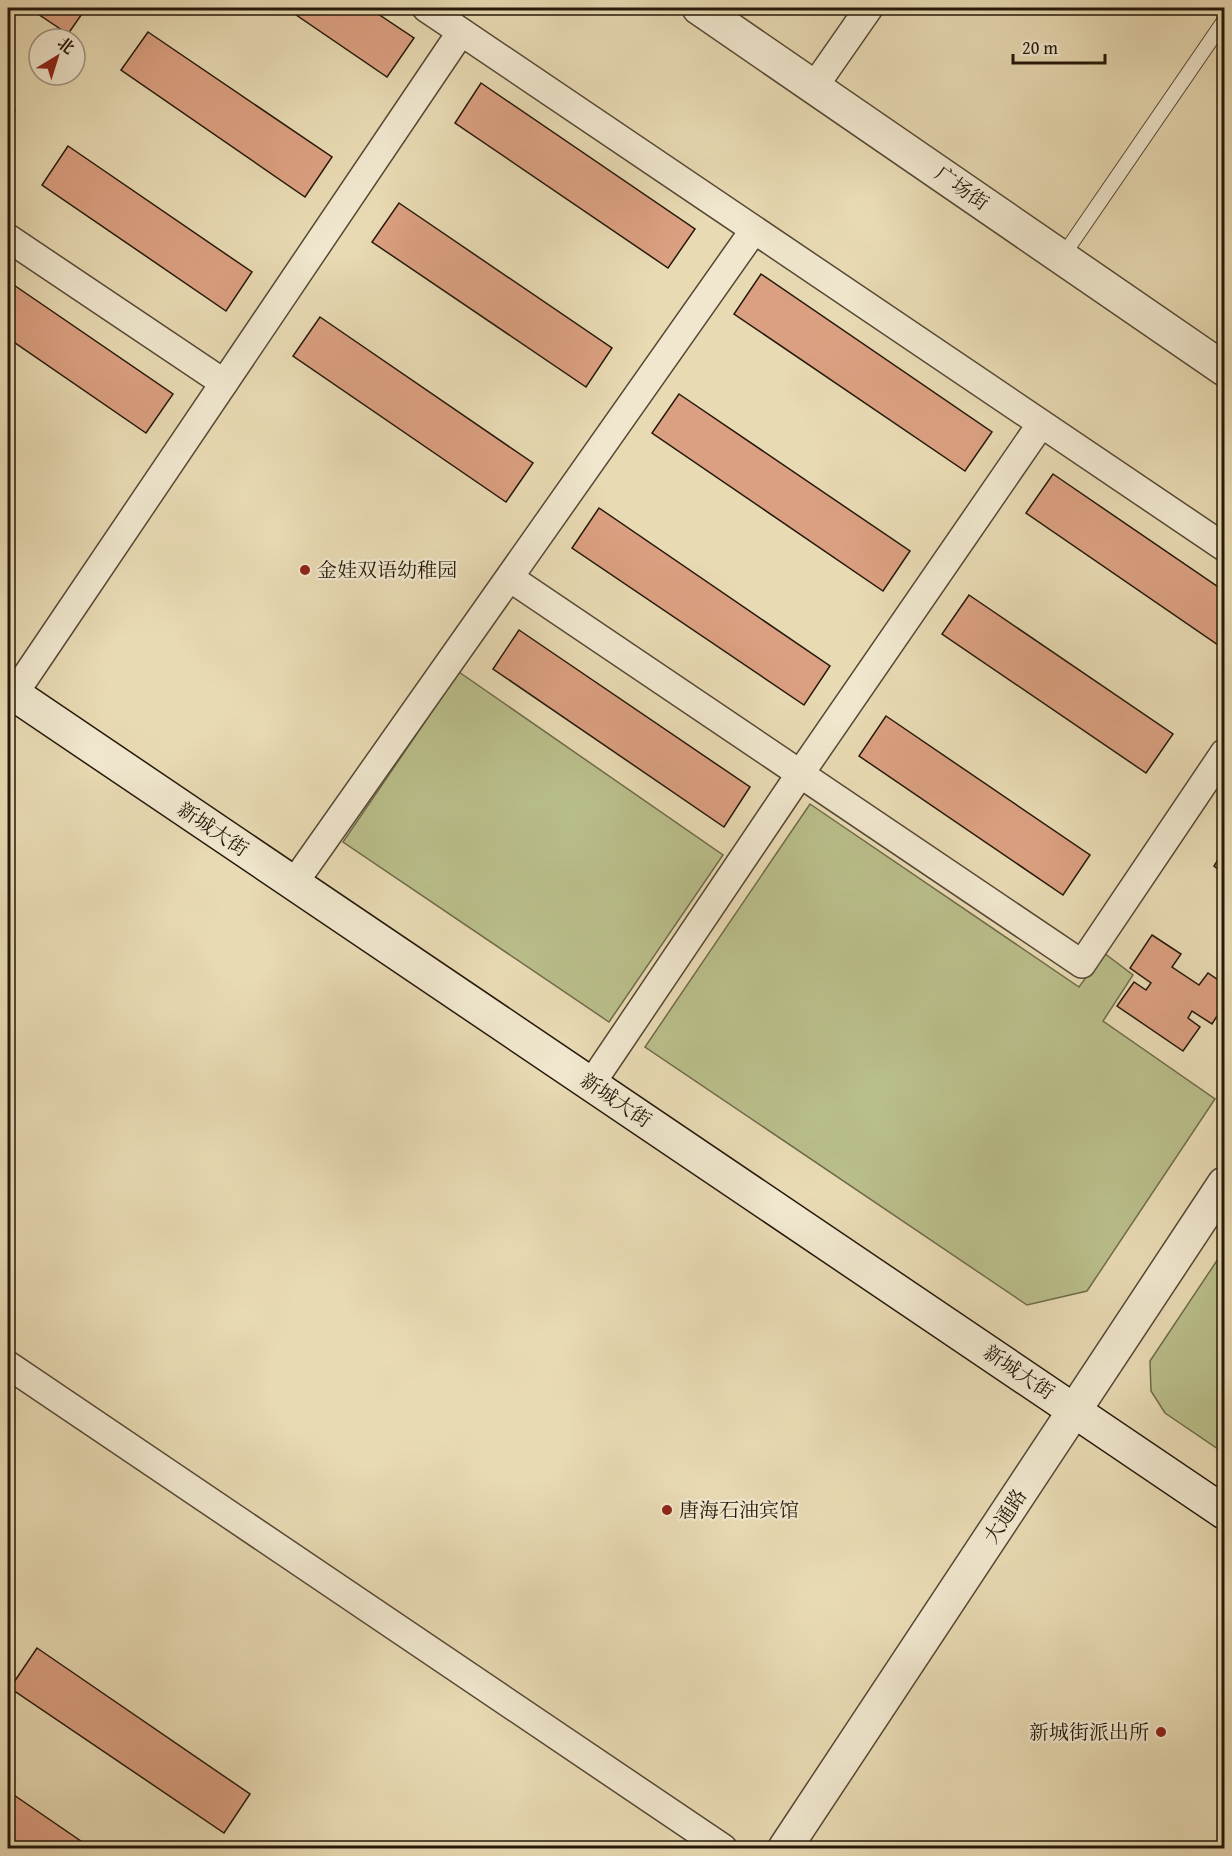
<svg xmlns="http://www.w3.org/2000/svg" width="1232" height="1856" viewBox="0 0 1232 1856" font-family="'Gentium Book Plus','Noto Serif SC',serif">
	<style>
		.green { fill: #b9be8a; stroke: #6f6b4a; stroke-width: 1.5 }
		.building { fill: #dba081; stroke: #25180a; stroke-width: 1.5 }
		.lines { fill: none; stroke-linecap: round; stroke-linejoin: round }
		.service-casing { stroke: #564834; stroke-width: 16 }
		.minor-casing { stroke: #564834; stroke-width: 30 }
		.tertiary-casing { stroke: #564834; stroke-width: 36 }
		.secondary-casing { stroke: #25180a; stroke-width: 36 }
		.service { stroke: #f0e7ce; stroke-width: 14 }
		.minor { stroke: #f0e7ce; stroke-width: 27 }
		.tertiary { stroke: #f0e7ce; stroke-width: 33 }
		.secondary { stroke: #f0e7ce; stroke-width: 33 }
		.poi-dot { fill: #8f2418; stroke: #f0e7ce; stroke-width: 2 }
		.labels { text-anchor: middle; stroke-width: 4.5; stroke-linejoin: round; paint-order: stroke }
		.street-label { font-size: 20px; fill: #25180a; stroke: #f0e7ce }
		.poi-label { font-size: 20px; fill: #25180a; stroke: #f0e7ce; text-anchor: start }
	</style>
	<rect width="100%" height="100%" fill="#e8dab3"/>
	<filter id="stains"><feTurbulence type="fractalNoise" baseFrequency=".00333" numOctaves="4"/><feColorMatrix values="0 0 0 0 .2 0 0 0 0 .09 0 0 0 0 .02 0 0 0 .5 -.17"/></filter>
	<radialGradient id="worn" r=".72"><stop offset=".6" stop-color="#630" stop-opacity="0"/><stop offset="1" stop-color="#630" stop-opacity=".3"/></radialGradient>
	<g class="green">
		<path d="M459 672 723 855 609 1022 343 842Z"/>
		<path d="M810 804 1079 987 1104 953 1133 975 1103 1021 1215 1099 1087 1291 1027 1305 645 1047Z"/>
		<path d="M1224 1250V1453L1165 1413 1151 1391 1150 1361Z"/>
	</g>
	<g class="building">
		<path d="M29 8H86L68 34Z"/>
		<path d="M286 8H369L414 38 387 77Z"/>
		<path d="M148 32 332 157 305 197 121 70Z"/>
		<path d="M481 83 695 229 668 268 455 123Z"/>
		<path d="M8 105 15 110 8 121Z"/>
		<path d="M68 146 252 272 226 311 42 185Z"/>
		<path d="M399 203 612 348 586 387 372 242Z"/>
		<path d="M761 274 992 432 965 471 734 314Z"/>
		<path d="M8 281 173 394 146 433 8 338Z"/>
		<path d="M320 317 533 463 506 502 293 356Z"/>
		<path d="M679 394 910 551 883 591 652 433Z"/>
		<path d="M1053 474 1224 591V649L1026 513Z"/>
		<path d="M599 508 830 666 804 705 572 548Z"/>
		<path d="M969 595 1173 734 1146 773 942 634Z"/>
		<path d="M519 630 750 787 724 827 493 669Z"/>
		<path d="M886 716 1090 855 1063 895 859 756Z"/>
		<path d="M1224 850V874L1214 866Z"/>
		<path d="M1152 935 1181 954 1172 967 1199 985 1208 973 1224 984V1005L1212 1024 1192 1011 1188 1018 1200 1027 1183 1051 1117 1006 1134 982 1146 990 1151 983 1130 968Z"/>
		<path d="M37 1648 250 1794 224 1833 10 1688Z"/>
		<path d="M8 1791 91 1848H8Z"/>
	</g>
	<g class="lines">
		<defs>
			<path id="service" d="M1062 257 1224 21"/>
			<g id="minor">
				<path d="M426 8 1224 547"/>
				<path d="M814 87 869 8"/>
				<path d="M8 238 224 383"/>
				<path d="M510 578 1082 964 1224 753"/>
				<path d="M14 694 461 32"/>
				<path d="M294 883 754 230"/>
				<path d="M591 1084 800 774 1041 424"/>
				<path d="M8 1365 723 1848"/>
			</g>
			<g id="tertiary">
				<path d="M699 8 1224 369"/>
				<path d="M785 1848 1224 1184"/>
			</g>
			<path id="secondary" d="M8 690 1224 1512"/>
		</defs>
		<use href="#service" class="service-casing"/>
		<use href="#minor" class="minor-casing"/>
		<use href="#tertiary" class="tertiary-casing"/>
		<use href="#secondary" class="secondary-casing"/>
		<use href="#service" class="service"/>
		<use href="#minor" class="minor"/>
		<use href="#tertiary" class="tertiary"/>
		<use href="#secondary" class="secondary"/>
	</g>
	<g class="poi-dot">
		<circle cx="305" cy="570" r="6"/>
		<circle cx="667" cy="1510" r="6"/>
		<circle cx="1161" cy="1732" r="6"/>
	</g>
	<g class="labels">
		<g class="street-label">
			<text transform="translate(962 188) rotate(35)" y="7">广场街</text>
			<text transform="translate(213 829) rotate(34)" y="7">新城大街</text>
			<text transform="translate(616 1100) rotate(34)" y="7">新城大街</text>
			<text transform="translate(1019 1372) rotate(34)" y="7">新城大街</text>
			<text transform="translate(1005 1516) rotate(-57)" y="7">大通路</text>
		</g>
		<g class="poi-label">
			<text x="317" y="577">金娃双语幼稚园</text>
			<text x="679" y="1517">唐海石油宾馆</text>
			<text x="1149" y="1739" text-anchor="end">新城街派出所</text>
		</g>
	</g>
	<rect width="1232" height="1856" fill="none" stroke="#e8dab3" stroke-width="30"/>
	<rect x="9" y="9" width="1214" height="1838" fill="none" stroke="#25180a" stroke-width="3"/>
	<rect x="15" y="15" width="1202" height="1826" fill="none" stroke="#25180a" stroke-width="1.5"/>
	<g transform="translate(57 57) rotate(38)"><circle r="28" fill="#f0e7ce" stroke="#9f9480" stroke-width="1.5"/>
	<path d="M0-4.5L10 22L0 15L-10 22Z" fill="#8f2418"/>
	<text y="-9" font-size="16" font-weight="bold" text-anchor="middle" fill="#25180a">北</text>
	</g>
	<path d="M1013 54v9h92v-9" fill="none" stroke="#25180a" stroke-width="3"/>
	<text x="1022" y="54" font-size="18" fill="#25180a" stroke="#f0e7ce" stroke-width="4.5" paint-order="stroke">20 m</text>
	<rect width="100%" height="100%" filter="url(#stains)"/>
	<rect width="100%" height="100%" fill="url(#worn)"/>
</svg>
